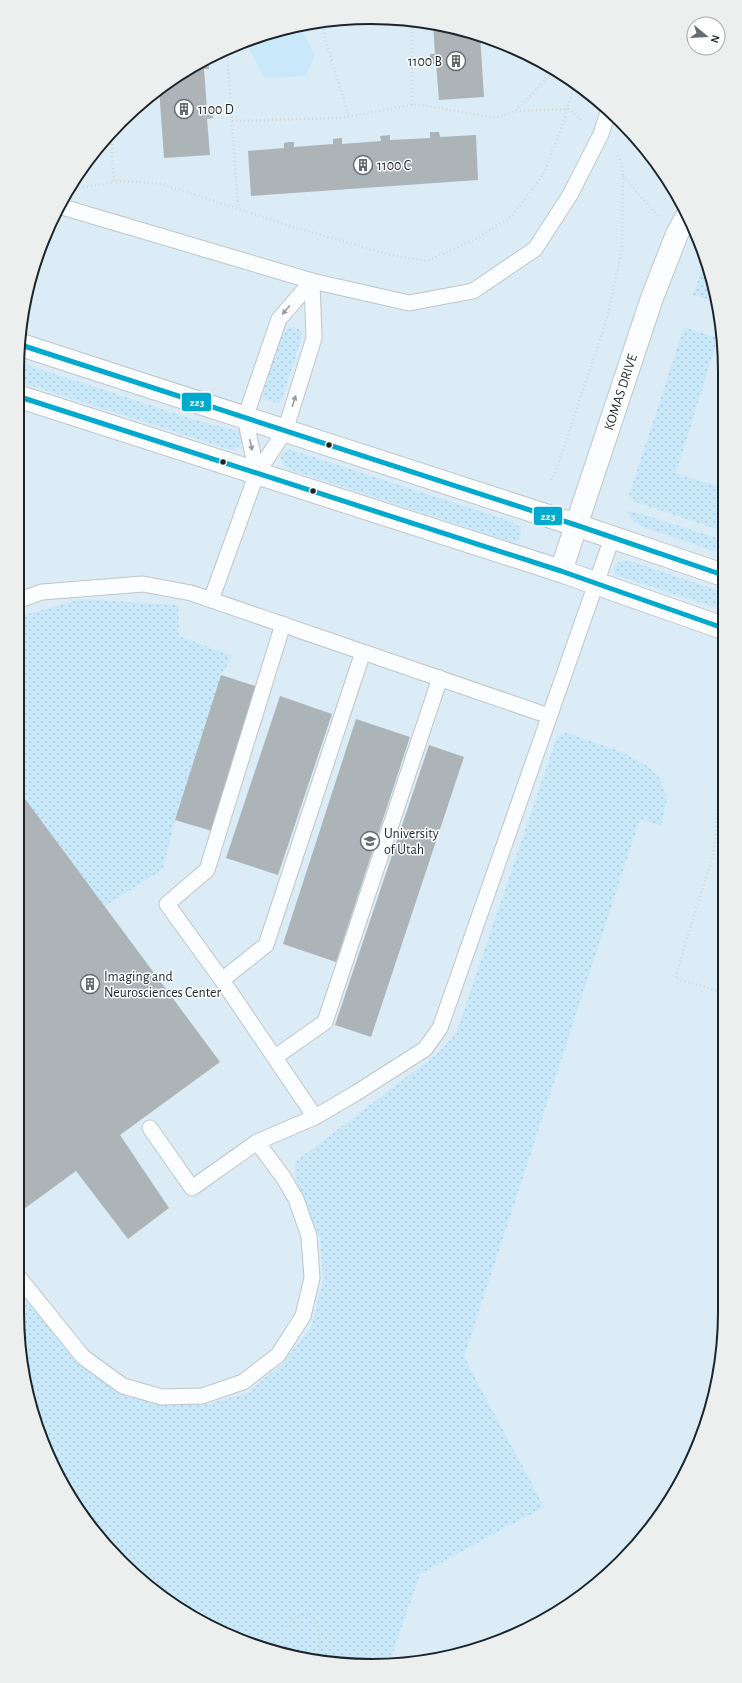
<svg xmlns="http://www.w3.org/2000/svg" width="742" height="1683" viewBox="0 0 742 1683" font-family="'Alegreya Sans',sans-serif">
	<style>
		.built { fill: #dbecf6 }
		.grass { fill: url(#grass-dots) }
		.park { fill: #c9e9fa }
		.building { fill: #acb4b8 }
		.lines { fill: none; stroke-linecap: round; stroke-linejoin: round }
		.lane-casing { stroke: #bec6ca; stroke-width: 17 }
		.street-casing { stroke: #bec6ca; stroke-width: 24 }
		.secondary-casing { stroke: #bec6ca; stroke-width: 24 }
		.path { stroke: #d4d7d8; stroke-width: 2.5; stroke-dasharray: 1 3; stroke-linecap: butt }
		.lane { stroke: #fcfdfe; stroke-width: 15 }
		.street { stroke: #fcfdfe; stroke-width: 22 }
		.secondary { stroke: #fcfdfe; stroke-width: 22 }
		.bus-1-casing { stroke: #fff; stroke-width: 8 }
		.bus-1 { stroke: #00a9ce; stroke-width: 5 }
		.oneway { fill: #979c9f }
		.bus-dot { fill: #1c252a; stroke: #fff; stroke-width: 1.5 }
		.labels { text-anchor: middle; stroke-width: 3; stroke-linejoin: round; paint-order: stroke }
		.poi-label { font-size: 14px; fill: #1c252a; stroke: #fff; text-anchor: start }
		.street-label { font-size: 14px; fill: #1c252a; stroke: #fff }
		.rim { fill: none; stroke: #1c252a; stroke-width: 2 }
		.line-badge { stroke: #fff; stroke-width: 1.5 }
		.badge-label { font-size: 11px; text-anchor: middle; font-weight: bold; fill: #fff }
	</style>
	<defs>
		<pattern id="grass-dots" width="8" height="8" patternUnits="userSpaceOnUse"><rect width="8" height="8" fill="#c9e9fa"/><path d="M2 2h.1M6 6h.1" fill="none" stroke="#acc8d6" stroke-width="1.8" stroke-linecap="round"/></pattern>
	</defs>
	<rect width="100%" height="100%" fill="#ebf3f7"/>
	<path class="built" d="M348 18 417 20 485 36 586 90 652 155 698 235 722 325 725 1312 706 1426 678 1489 637 1545 548 1618 440 1659 371 1666 302 1659 194 1619 105 1545 36 1426 17 1312V371L36 257 65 194 105 137 156 90 215 53 280 29Z"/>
	<g class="grass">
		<path d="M705 261 716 301 693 295Z"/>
		<path d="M290 326 301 330 302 336 282 399 279 403 263 399V393L281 336Z"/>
		<path d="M684 327 718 338 676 473 722 488 723 531 636 502 629 495Z"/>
		<path d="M18 362 195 420 239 431 243 439C241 446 239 448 231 450L17 381Z"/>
		<path d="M288 449 511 521 521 528V536L519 540 512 542 286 468 281 460V455Z"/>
		<path d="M625 511 635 512 723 540V554L643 527 633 521Z"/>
		<path d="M627 560 723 592V610L615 575 613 569 618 562Z"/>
		<path d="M81 599 178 605 179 636 233 656 221 675 175 820 163 869 105 906 17 788V651L20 649 17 639V617Z"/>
		<path d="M566 732 624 753 646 765 660 778 667 798 661 826 640 819 464 1357 544 1507 420 1574 389 1664 371 1666 302 1659 194 1619 105 1545 64 1489 36 1426 17 1312V1296H26L82 1360 143 1397 172 1405 207 1404 247 1393 282 1364 311 1327 323 1280 320 1239 295 1178V1162L438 1053 456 1033 557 737Z"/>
	</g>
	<path class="park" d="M299 26 315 55 306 76 265 78 245 42 280 29Z"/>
	<g class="building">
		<path d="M433 24 480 35 484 97 439 100 436 64H431L430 59V54H435Z"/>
		<path d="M208 59 209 69H204L207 109H212L213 118 207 119 210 155 164 158 159 88 204 60Z"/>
		<path d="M430 132H439L440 137 476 135 478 180 251 196 248 151 284 148V143L289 142H294V147L333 144V139L342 138V144L381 141 380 136 390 135V140L430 138Z"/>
		<path d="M221 675 258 687 212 831 175 820Z"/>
		<path d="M280 696 332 714 278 875 226 858Z"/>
		<path d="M356 719 410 737 336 962 283 944Z"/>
		<path d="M429 745 464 757 371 1037 335 1025Z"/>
		<path d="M17 788 220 1062 120 1135 169 1208 128 1239 76 1171 17 1214Z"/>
	</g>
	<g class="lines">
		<defs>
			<g id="lane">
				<path d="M59 206 312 281 409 303 473 291 535 249 570 195 601 134 608 112"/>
				<path d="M257 473 245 418 279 319 312 281"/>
				<path d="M211 600 257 473 285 431 314 338 312 281"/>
				<path d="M17 601 42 592 143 584 191 593 549 716"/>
				<path d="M283 624 207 870 167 904 222 980 315 1117 356 1093 425 1049 440 1028 612 538"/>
				<path d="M222 980 266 945 363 652"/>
				<path d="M275 1057 325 1022 440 678"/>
				<path d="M150 1128 192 1188 257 1142"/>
				<path d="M17 1275 83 1357 123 1386 162 1397 202 1396 243 1382 278 1355 303 1316 312 1278 309 1236 296 1199 283 1177 257 1142 315 1117"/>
			</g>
			<path id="street" d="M561 571 652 298 677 234 687 216"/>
			<g id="secondary">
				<path d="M21 345 576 525 723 575"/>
				<path d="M17 396 561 571 723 628"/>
			</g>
		</defs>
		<use href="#lane" class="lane-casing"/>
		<use href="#street" class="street-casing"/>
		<use href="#secondary" class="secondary-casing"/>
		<g class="path">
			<path d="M326 21 324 35 349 116"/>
			<path d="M227 49 238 208"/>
			<path d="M412 105V20"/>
			<path d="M516 111 568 109 583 121"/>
			<path d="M232 121 340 118 416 104 496 118 516 111 553 72"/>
			<path d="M111 132 114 182 122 181 162 184 290 226 391 255 427 261 474 240 512 216 543 175 564 121 574 84"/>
			<path d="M623 176 658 216"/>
			<path d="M79 188 114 182"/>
			<path d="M551 480 555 473 607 318 622 249 623 176 621 161 616 154"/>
			<path d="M723 751 719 759 717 819 713 855 675 978 724 993"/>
			<path d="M294 1656C290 1650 286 1644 285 1637 283 1618 312 1605 318 1627 321 1637 319 1651 318 1661"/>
		</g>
		<use href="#lane" class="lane"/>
		<use href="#street" class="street"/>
		<use href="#secondary" class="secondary"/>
		<defs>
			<g id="bus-1">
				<path d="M21 345 576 525 723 575"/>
				<path d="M17 396 561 571 723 628"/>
			</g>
		</defs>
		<use href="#bus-1" class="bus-1-casing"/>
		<use href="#bus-1" class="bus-1"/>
	</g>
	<defs><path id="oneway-solid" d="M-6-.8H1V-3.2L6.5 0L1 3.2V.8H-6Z"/></defs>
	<g class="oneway">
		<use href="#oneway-solid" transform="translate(286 310) rotate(131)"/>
		<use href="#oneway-solid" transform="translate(294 401) rotate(-72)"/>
		<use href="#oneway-solid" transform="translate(251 445) rotate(77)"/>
	</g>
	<defs>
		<symbol id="building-ring" viewBox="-11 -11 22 22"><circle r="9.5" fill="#fff" stroke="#646d72" stroke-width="1.5"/><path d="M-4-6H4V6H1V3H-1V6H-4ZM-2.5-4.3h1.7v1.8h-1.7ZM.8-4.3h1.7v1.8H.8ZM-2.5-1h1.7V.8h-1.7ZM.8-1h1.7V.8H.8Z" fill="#646d72"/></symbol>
		<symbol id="university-ring" viewBox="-11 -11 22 22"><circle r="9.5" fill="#fff" stroke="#646d72" stroke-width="1.5"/><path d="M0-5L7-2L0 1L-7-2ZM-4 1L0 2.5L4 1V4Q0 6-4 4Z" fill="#646d72"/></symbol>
	</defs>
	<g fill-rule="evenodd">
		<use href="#building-ring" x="445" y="50" width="22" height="22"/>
		<use href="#building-ring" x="173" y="98" width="22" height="22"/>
		<use href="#building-ring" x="352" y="154" width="22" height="22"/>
		<use href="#university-ring" x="359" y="830" width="22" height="22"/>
		<use href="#building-ring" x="79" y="973" width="22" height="22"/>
	</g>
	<g class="bus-dot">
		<circle cx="329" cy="445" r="3.5"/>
		<circle cx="223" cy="462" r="3.5"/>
		<circle cx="313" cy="491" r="3.5"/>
	</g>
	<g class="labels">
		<g class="poi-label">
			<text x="442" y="66" text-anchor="end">1100 B</text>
			<text x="198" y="114">1100 D</text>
			<text x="377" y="170">1100 C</text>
			<text x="384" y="838">University<tspan x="384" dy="16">of Utah</tspan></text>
			<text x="104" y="981">Imaging and<tspan x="104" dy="16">Neurosciences Center</tspan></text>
		</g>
		<g class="street-label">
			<text transform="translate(620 392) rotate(-72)" y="5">KOMAS DRIVE</text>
		</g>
	</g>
	<path d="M0 0H742V1683H0ZM371 24H371A347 347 0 0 1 718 371V1312A347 347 0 0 1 371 1659H371A347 347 0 0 1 24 1312V371A347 347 0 0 1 371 24Z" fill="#edeeee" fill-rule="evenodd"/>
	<path class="rim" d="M371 24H371A347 347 0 0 1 718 371V1312A347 347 0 0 1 371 1659H371A347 347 0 0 1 24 1312V371A347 347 0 0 1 371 24Z"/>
	<g class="line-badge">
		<rect x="181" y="392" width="31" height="20" rx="4" fill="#00a9ce"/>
		<rect x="533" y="506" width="30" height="20" rx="4" fill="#00a9ce"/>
	</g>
	<g class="badge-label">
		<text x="197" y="406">223</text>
		<text x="548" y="520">223</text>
	</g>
	<g transform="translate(706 36) rotate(108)"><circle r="19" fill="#ffffff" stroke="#a4a8aa"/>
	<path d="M0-3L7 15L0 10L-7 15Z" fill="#646d72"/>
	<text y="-6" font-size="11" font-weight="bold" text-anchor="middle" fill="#1c252a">N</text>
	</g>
</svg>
